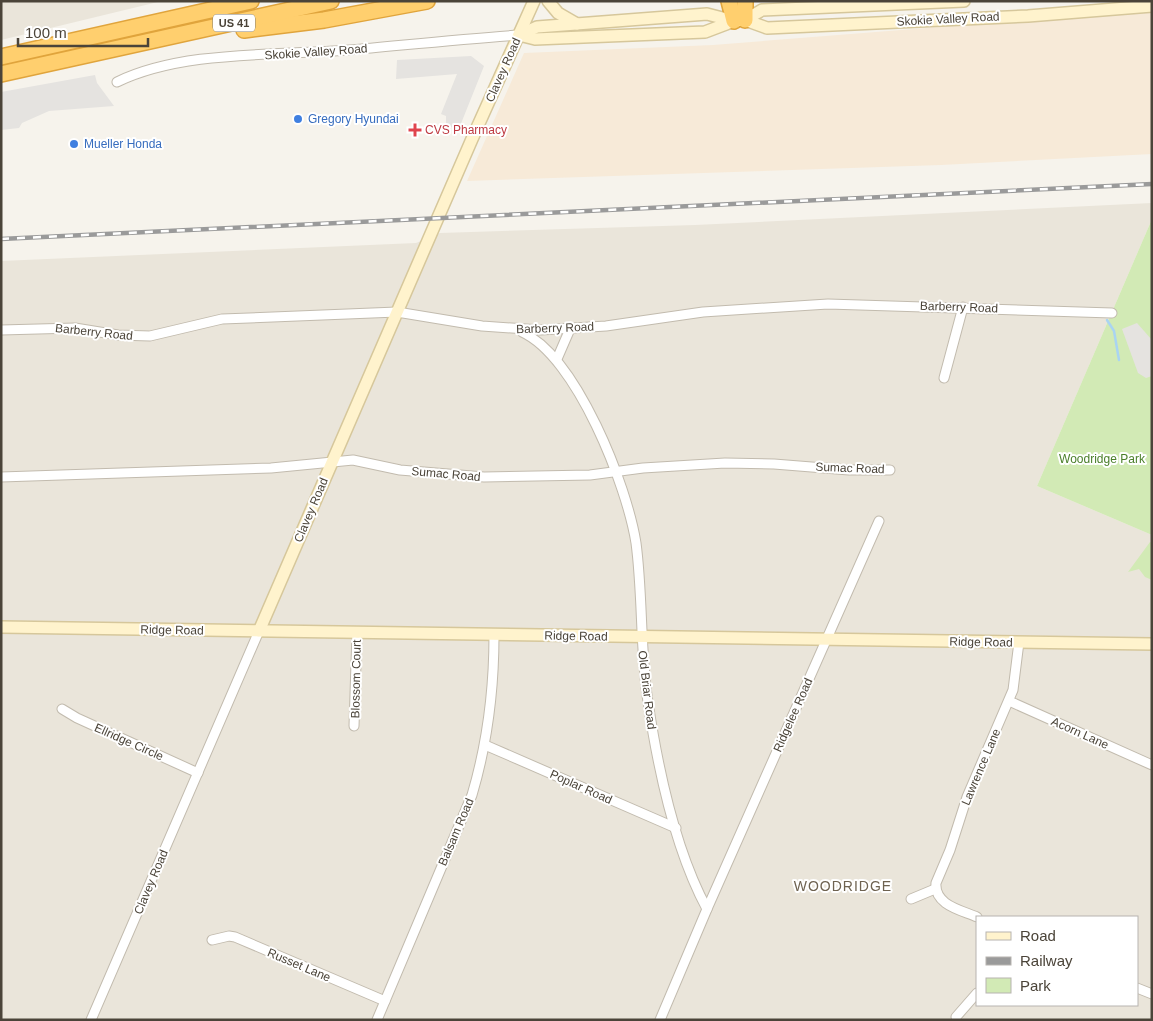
<svg xmlns="http://www.w3.org/2000/svg" width="1153" height="1021" viewBox="0 0 1153 1021" font-family="Arial,sans-serif">
	<style>
		.residential { fill: #eae5da; fill-rule: evenodd }
		.commercial { fill: #f7ead8 }
		.green { fill: #d2eab5 }
		.parking { fill: #e5e3e0 }
		.lines { fill: none; stroke-linecap: round; stroke-linejoin: round }
		.stream { stroke: #a9d4f2; stroke-width: 2.5 }
		.street-casing { stroke: #c2bbae; stroke-width: 11 }
		.secondary-casing { stroke: #d6c79b; stroke-width: 14 }
		.highway-casing { stroke: #e0a43c; stroke-width: 18 }
		.street { stroke: #fff; stroke-width: 9 }
		.secondary { stroke: #fff3cd; stroke-width: 11 }
		.highway { stroke: #ffcf6e; stroke-width: 15 }
		.rail-casing { stroke: #9a9a9a; stroke-width: 4.5 }
		.rail { stroke: #fff; stroke-width: 2.5; stroke-dasharray: 8; stroke-linecap: butt }
		.shop-dot { fill: #3f7fe0; stroke: #fff; stroke-width: 2 }
		.health-dot { fill: #e0444e; stroke: #fff; stroke-width: 2 }
		.labels { text-anchor: middle; stroke-width: 4; stroke-linejoin: round; paint-order: stroke }
		.shield { fill: #fff; stroke: #817c74; stroke-width: 1 }
		.shield-label { font-size: 11px; font-weight: bold; fill: #4b4439 }
		.street-label { font-size: 12px; fill: #4b4439; stroke: #fff }
		.shop-label { font-size: 12px; fill: #366cbe; stroke: #fff; text-anchor: start }
		.health-label { font-size: 12px; fill: #be3a42; stroke: #fff; text-anchor: start }
		.park-label { font-size: 12px; fill: #4a7f2a; stroke: #fff }
		.neighbourhood-label { font-size: 14px; letter-spacing: 1px; fill: #6e6250; stroke: #fff }
	</style>
	<rect width="100%" height="100%" fill="#f6f3ec"/>
	<g class="residential">
		<path d="M1 1H162L1 40Z"/>
		<path d="M1152 203V219L1037 486 1152 535V1020H1V261L416 243 440 233 695 225ZM977 917H1137V1005H977Z"/>
	</g>
	<path class="commercial" d="M1152 10V154L941 165 467 181 524 53 713 45Z"/>
	<g class="green">
		<path d="M1152 219V535L1037 486Z"/>
		<path d="M1150 542 1152 543V580L1145 577 1139 569 1128 572Z"/>
	</g>
	<g class="parking">
		<path d="M471 56 484 66 458 131 446 124V116L441 114 457 74 396 79 397 60Z"/>
		<path d="M95 75 97 83 114 106 49 111 22 123 19 128 1 130V92Z"/>
		<path d="M1137 323 1152 340V376L1146 378 1138 373 1122 329Z"/>
	</g>
	<g class="lines">
		<path class="stream" d="M1107 320 1114 331 1119 360"/>
		<defs>
			<g id="street">
				<path d="M117 82C183 50 275 56 349 50 405 45 462 39 519 35"/>
				<path d="M1 330 75 328 118 335 150 336 222 319 397 312 482 326 541 330 606 326 703 312 828 304 1112 313"/>
				<path d="M522 332C577 357 627 486 636 543 643 596 640 650 648 702 658 769 675 850 707 909L660 1020"/>
				<path d="M557 359 570 329"/>
				<path d="M944 378 963 307"/>
				<path d="M1 477 271 468 353 460 400 470 484 477 590 475 643 468 725 463 774 464 849 470H890"/>
				<path d="M1009 701 1152 765"/>
				<path d="M62 709 77 718 198 773"/>
				<path d="M354 726 357 632"/>
				<path d="M485 745 676 828"/>
				<path d="M911 899 935 889"/>
				<path d="M707 909 879 521"/>
				<path d="M977 917C961 910 934 905 936 883L950 850 967 797 1013 690 1019 642"/>
				<path d="M212 940 229 936 235 937 385 1001"/>
				<path d="M1137 988 1152 994"/>
				<path d="M956 1017 977 993"/>
				<path d="M91 1020 259 631"/>
				<path d="M377 1020 472 795C488 741 494 690 494 635"/>
			</g>
			<g id="secondary">
				<path d="M548 1 558 13 577 24"/>
				<path d="M745 20 762 10 964 1"/>
				<path d="M519 35 535 39 705 32 734 21 745 20 767 28 1028 16 1152 6"/>
				<path d="M519 35 537 27 707 14 734 21"/>
				<path d="M1 627 1152 644"/>
				<path d="M259 631 472 139 534 1"/>
			</g>
			<g id="highway">
				<path d="M729 1 734 21"/>
				<path d="M745 1V20"/>
				<path d="M244 30 324 20 427 1"/>
				<path d="M1 57 251 1"/>
				<path d="M1 74 331 1"/>
			</g>
		</defs>
		<use href="#street" class="street-casing"/>
		<use href="#secondary" class="secondary-casing"/>
		<use href="#highway" class="highway-casing"/>
		<use href="#street" class="street"/>
		<use href="#secondary" class="secondary"/>
		<use href="#highway" class="highway"/>
		<defs>
			<path id="rail" d="M1 239 1152 184"/>
		</defs>
		<use href="#rail" class="rail-casing"/>
		<use href="#rail" class="rail"/>
	</g>
	<g class="shop-dot">
		<circle cx="298" cy="119" r="5"/>
		<circle cx="74" cy="144" r="5"/>
	</g>
	<path class="health-dot" d="M412.5 122.5h5v5h5v5h-5v5h-5v-5h-5v-5h5z"/>
	<g class="labels">
		<rect class="shield" x="213" y="14.5" width="42" height="17" rx="4"/>
		<g class="shield-label">
			<text x="234" y="27">US 41</text>
		</g>
		<g class="street-label">
			<text transform="translate(948 19) rotate(-3)" y="4">Skokie Valley Road</text>
			<text transform="translate(316 52) rotate(-4)" y="4">Skokie Valley Road</text>
			<text transform="translate(503 70) rotate(-66)" y="4">Clavey Road</text>
			<text transform="translate(959 307) rotate(2)" y="4">Barberry Road</text>
			<text transform="translate(555 328) rotate(-2)" y="4">Barberry Road</text>
			<text transform="translate(94 332) rotate(6)" y="4">Barberry Road</text>
			<text transform="translate(850 468) rotate(2)" y="4">Sumac Road</text>
			<text transform="translate(446 474) rotate(5)" y="4">Sumac Road</text>
			<text transform="translate(311 510) rotate(-67)" y="4">Clavey Road</text>
			<text transform="translate(172 630) rotate(1)" y="4">Ridge Road</text>
			<text transform="translate(576 636) rotate(1)" y="4">Ridge Road</text>
			<text transform="translate(981 642) rotate(1)" y="4">Ridge Road</text>
			<text transform="translate(356 679) rotate(-89)" y="4">Blossom Court</text>
			<text transform="translate(647 690) rotate(83)" y="4">Old Briar Road</text>
			<text transform="translate(793 715) rotate(-66)" y="4">Ridgelee Road</text>
			<text transform="translate(1080 733) rotate(24)" y="4">Acorn Lane</text>
			<text transform="translate(129 742) rotate(24)" y="4">Ellridge Circle</text>
			<text transform="translate(981 767) rotate(-67)" y="4">Lawrence Lane</text>
			<text transform="translate(581 787) rotate(24)" y="4">Poplar Road</text>
			<text transform="translate(456 832) rotate(-67)" y="4">Balsam Road</text>
			<text transform="translate(151 882) rotate(-67)" y="4">Clavey Road</text>
			<text transform="translate(299 965) rotate(23)" y="4">Russet Lane</text>
		</g>
		<g class="shop-label">
			<text x="308" y="123">Gregory Hyundai</text>
			<text x="84" y="148">Mueller Honda</text>
		</g>
		<g class="health-label">
			<text x="425" y="134">CVS Pharmacy</text>
		</g>
		<g class="park-label">
			<text x="1102" y="463">Woodridge Park</text>
		</g>
		<g class="neighbourhood-label">
			<text x="843" y="891">WOODRIDGE</text>
		</g>
	</g>
	<rect width="1153" height="1021" fill="none" stroke="#4b4439" stroke-width="5"/>
	<rect x="976" y="916" width="162" height="90" fill="#ffffff" stroke="#b7b4b0"/>
	<rect x="986" y="932" width="25" height="8" fill="#fff3cd" stroke="#b7b4b0"/>
	<text x="1020" y="941" font-size="15" fill="#4b4439">Road</text>
	<rect x="986" y="957" width="25" height="8" fill="#9a9a9a" stroke="#b7b4b0"/>
	<text x="1020" y="966" font-size="15" fill="#4b4439">Railway</text>
	<rect x="986" y="978" width="25" height="15" fill="#d2eab5" stroke="#b7b4b0"/>
	<text x="1020" y="991" font-size="15" fill="#4b4439">Park</text>
	<path d="M18 38v8h130v-8" fill="none" stroke="#4b4439" stroke-width="2.5"/>
	<text x="25" y="38" font-size="15" fill="#4b4439" stroke="#ffffff" stroke-width="4" paint-order="stroke">100 m</text>
</svg>
